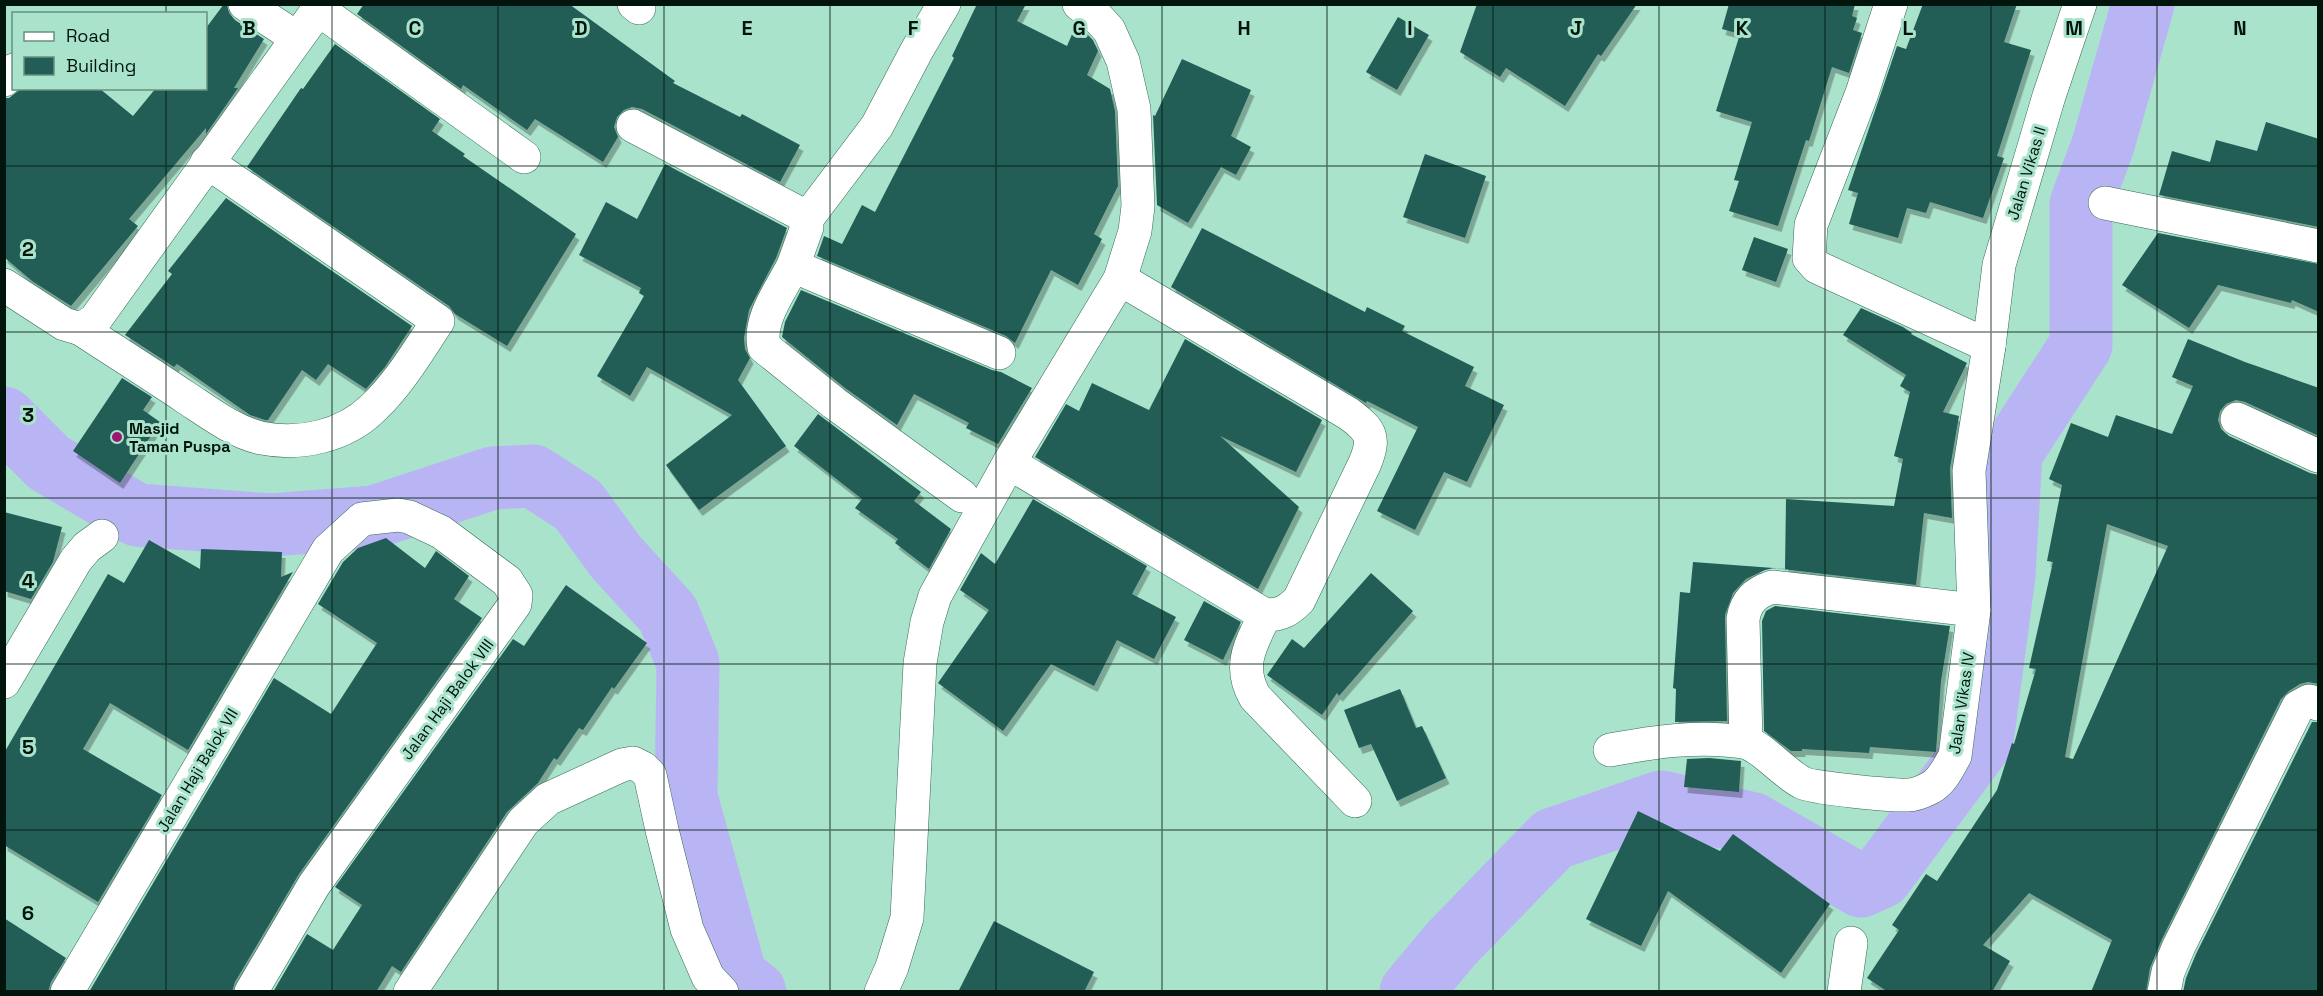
<svg xmlns="http://www.w3.org/2000/svg" width="2323" height="996" viewBox="0 0 2323 996" font-family="'Space Grotesk',sans-serif">
	<style>
		.lines { fill: none; stroke-linecap: round; stroke-linejoin: round }
		.river { stroke: #b9b5f5; stroke-width: 63 }
		.building { fill: #235d57; fill-rule: evenodd; filter: url(#shadow) }
		.minor-casing { stroke: #336a55; stroke-width: 34 }
		.minor { stroke: #fff; stroke-width: 33 }
		.grid { fill: none; stroke: #01150d; stroke-width: 1.5; stroke-opacity: 0.55 }
		.poi-dot { fill: #9a186d; stroke: #aae3cb; stroke-width: 2 }
		.labels { text-anchor: middle; stroke-width: 6; stroke-linejoin: round; paint-order: stroke }
		.street-label { font-size: 16px; fill: #01150d; stroke: #aae3cb }
		.poi-label { font-size: 16px; font-weight: bold; fill: #01150d; stroke: #aae3cb; text-anchor: start }
		.grid-label { font-size: 20px; text-anchor: middle; font-weight: bold; fill: #01150d; stroke: #aae3cb; stroke-width: 6; stroke-linejoin: round; paint-order: stroke }
	</style>
	<defs>
		<filter id="shadow"><feDropShadow dx="3.5" dy="6" stdDeviation="0" flood-color="#0004"/></filter>
	</defs>
	<rect width="100%" height="100%" fill="#aae3cb"/>
	<g class="lines">
		<g class="river">
			<path d="M4 418 49 463 137 515 271 525 374 517 493 478 533 476 578 505 616 557 668 614 688 663 686 797 736 977 755 992"/>
			<path d="M1411 992 1451 944 1553 839 1661 802 1753 824 1861 886 1881 877 1982 741 2004 575 2011 453 2081 345V204L2103 145 2143 4"/>
		</g>
	</g>
	<g class="building">
		<path d="M224 4H227L229 13 235 20 264 39 234 88H238L206 134V128L129 219 138 226 71 306 32 281 4 257V98H9L22 88H99L133 116 156 88H206V28Z"/>
		<path d="M364 4H569L675 81 673 83 740 117 742 114 800 145 780 182 642 109 632 107 624 110 617 117 614 127 618 137 603 162 535 119 527 130 463 85 461 89 357 14Z"/>
		<path d="M977 4H1026L1017 21 1067 46 1076 25 1084 31 1093 40 1098 51 1087 75 1110 89 1115 111 1118 186 1094 234 1102 239 1078 285 1051 270 1015 343 1006 336 817 256 824 236 842 244 862 205 875 212 954 58 952 56Z"/>
		<path d="M1477 4H1637L1601 56 1598 54 1565 106 1506 68 1500 77 1460 52Z"/>
		<path d="M1729 4H1855L1852 16 1857 18 1853 30 1862 33 1849 73 1832 67 1809 141 1806 140 1778 226 1729 211 1739 181 1734 180 1752 122 1716 111 1740 34 1722 29Z"/>
		<path d="M1923 4H2017L2004 42 2031 50 1997 156 2004 158 1983 218 1930 202 1926 213 1907 208 1898 238 1849 224 1858 193 1848 190 1897 46 1906 49Z"/>
		<path d="M1398 17 1429 35 1397 90 1366 72Z"/>
		<path d="M335 44 440 119 432 131 465 154 463 156 576 234 507 346 455 314 449 306 247 167 301 88 303 89Z"/>
		<path d="M1182 59 1251 90 1231 136 1251 147 1236 175 1221 167 1188 223 1157 205 1153 115 1155 116Z"/>
		<path d="M2266 122 2319 139V227L2159 195 2172 151 2210 162 2216 140 2257 151Z"/>
		<path d="M1425 154 1486 176 1465 238 1403 217Z"/>
		<path d="M665 164 787 228 776 258 749 310 744 338 745 349 750 358 738 380 786 446 699 510 666 465 732 415 647 367 630 396 597 376 644 296 639 293 641 288 579 255 606 202 637 219Z"/>
		<path d="M226 198 412 326 385 367 366 389 328 364 316 380 302 370 268 420H265L250 415 177 364 174 367 125 335 172 274 168 271Z"/>
		<path d="M1202 228 1365 312 1367 307 1405 326 1402 331 1474 367 1465 386 1504 405 1467 482 1444 472 1415 530 1377 511 1418 427 1367 401 1366 403 1171 287Z"/>
		<path d="M2158 233 2319 264V312L2292 300 2291 303 2218 285 2189 328 2122 285Z"/>
		<path d="M1754 237 1788 249 1776 282 1742 270Z"/>
		<path d="M801 290 992 370 1001 372 1032 388 998 444 966 428 969 423 914 394 897 425 845 388 782 337 785 322Z"/>
		<path d="M1861 308 1903 327 1912 333 1911 334 1967 363 1943 412 1959 416 1950 468 1952 518 1924 513 1916 585 1774 568 1765 570 1746 579 1733 593 1725 615 1727 721 1675 722 1676 689 1673 688 1680 592 1690 593 1693 562 1785 569 1786 499 1894 506 1903 459 1894 456 1910 392 1900 386 1906 375 1843 335Z"/>
		<path d="M1185 339 1322 420 1296 472 1220 436 1299 507 1258 589 1035 457 1066 404 1079 411 1092 383 1149 410Z"/>
		<path d="M2188 339 2245 362 2319 388V436L2245 402 2236 400 2226 404 2220 411 2218 420 2221 429 2229 436 2310 473 2319 475V684L2308 682 2300 684 2289 691 2281 699 2162 939 2150 968 2146 992H2091L2112 940 2029 893 1983 945 2010 961 1992 992H1888L1867 978 1899 930 1892 925 1926 874 1937 881 1997 790 2012 743 2014 744 2036 669 2029 668 2053 562 2047 561 2062 485 2049 479 2071 423 2108 437 2116 415 2172 434 2193 386 2172 377ZM2107 524 2168 546 2073 759 2065 757Z"/>
		<path d="M122 378 152 397 143 410 160 422 120 483 73 451Z"/>
		<path d="M818 414 921 492 914 501 951 529 929 569 895 543 898 539 855 508 862 499 794 446Z"/>
		<path d="M1033 499 1147 566 1132 594 1176 617 1154 659 1117 640 1094 686 1051 664 1003 731 938 683 989 610 960 590 981 553 995 564Z"/>
		<path d="M4 512 62 527 53 562 31 599 4 591Z"/>
		<path d="M386 538 425 568 436 551 469 576 454 599 482 618 299 874 235 982 232 992H89L274 678 331 714 377 643 318 604 343 562 358 548Z"/>
		<path d="M149 540 200 569 201 549 282 552 281 577 293 572 188 750 110 703 83 749 162 795 98 902 4 845V753L108 574 124 583Z"/>
		<path d="M1371 573 1413 611 1339 696 1337 693 1322 715 1267 675 1292 639 1304 648Z"/>
		<path d="M566 585 647 643 614 689 612 687 583 730 579 728 557 760 554 758 538 783 507 812 401 972 392 966 376 992H273L307 934 333 950 362 905 335 887 513 639 524 646Z"/>
		<path d="M1204 601 1241 622 1223 660 1184 640Z"/>
		<path d="M1775 606 1950 626 1941 681 1936 752 1870 747 1869 753 1802 749V751H1791L1764 731 1762 621 1766 611Z"/>
		<path d="M1400 689 1416 728 1422 726 1446 778 1397 801 1371 744 1359 748 1344 710Z"/>
		<path d="M2312 722H2319V992H2183L2186 978 2196 954Z"/>
		<path d="M1709 758 1741 761 1739 792 1684 787 1687 759Z"/>
		<path d="M1638 811 1720 851 1733 834 1830 904 1781 973 1668 891 1641 946 1586 919Z"/>
		<path d="M4 918 66 958 51 982 48 992H4Z"/>
		<path d="M994 921 1094 972 1084 992H958Z"/>
	</g>
	<g class="lines">
		<defs>
			<g id="minor">
				<path d="M245 4 297 38"/>
				<path d="M634 4 639 8"/>
				<path d="M1891 4 1862 93 1811 225 1809 258 1817 267 1989 346"/>
				<path d="M318 9 524 157"/>
				<path d="M4 80 14 70"/>
				<path d="M633 126 799 213 806 220 807 227 793 266 999 353"/>
				<path d="M2105 203 2318 246"/>
				<path d="M806 220 877 126 917 50 944 4"/>
				<path d="M793 266C781 290 758 319 764 347L834 403 962 496"/>
				<path d="M4 285 64 324 81 329 95 320 322 4"/>
				<path d="M81 329C116 352 151 374 185 397 208 412 234 432 261 438 300 446 344 436 372 409 399 384 418 351 438 321L207 162"/>
				<path d="M2237 419 2318 456"/>
				<path d="M1009 463 1265 615C1281 615 1288 611 1299 600L1365 463C1376 436 1370 430 1349 414L1120 279"/>
				<path d="M1265 615C1251 644 1237 666 1255 697L1355 801"/>
				<path d="M4 682 76 560 87 547 102 536"/>
				<path d="M1746 742 1743 619C1746 601 1755 593 1772 587L1974 610"/>
				<path d="M1610 750C1653 742 1699 735 1743 742 1760 744 1784 774 1803 783 1812 788 1895 796 1908 795 1914 795 1924 791 1930 788 1942 782 1948 768 1955 756L1974 610 1969 471 1989 346 1999 265 2049 96 2080 4"/>
				<path d="M67 992 328 550 362 519 398 515 409 517 441 532 507 581 516 595 515 604 314 885 251 992"/>
				<path d="M410 992 523 822 548 799 622 765 633 763 643 768 650 775 662 830 687 929 708 977 722 992"/>
				<path d="M881 992 892 967 907 918 920 663 927 622 935 596 1009 463 1120 279 1135 231 1138 206 1134 109 1123 61 1109 30 1097 17 1079 4"/>
				<path d="M1844 992 1851 943"/>
				<path d="M2164 992 2168 972 2179 946 2298 707 2309 701 2318 704"/>
			</g>
		</defs>
		<use href="#minor" class="minor-casing"/>
		<use href="#minor" class="minor"/>
	</g>
	<path class="grid" d="M166 4V14M332 4V992M498 4V992M664 4V992M830 4V992M996 4V992M1162 4V992M1327 4V992M1493 4V992M1659 4V992M1825 4V992M1991 4V992M2157 4V992M166 88V992M4 166H2318M4 332H2318M4 498H2318M4 664H2318M4 830H2318"/>
	<circle class="poi-dot" cx="117" cy="437" r="6"/>
	<g class="labels">
		<g class="street-label">
			<text transform="translate(2026 173) rotate(-73)" y="6">Jalan Vikas II</text>
			<text transform="translate(447 699) rotate(-54)" y="6">Jalan Haji Balok VIII</text>
			<text transform="translate(1961 703) rotate(-82)" y="6">Jalan Vikas IV</text>
			<text transform="translate(197 770) rotate(-59)" y="6">Jalan Haji Balok VII</text>
		</g>
		<g class="poi-label">
			<text x="129" y="434">Masjid<tspan x="129" dy="18">Taman Puspa</tspan></text>
		</g>
	</g>
	<g class="grid-label">
		<text x="249" y="35">B</text>
		<text x="415" y="35">C</text>
		<text x="581" y="35">D</text>
		<text x="747" y="35">E</text>
		<text x="913" y="35">F</text>
		<text x="1079" y="35">G</text>
		<text x="1244" y="35">H</text>
		<text x="1410" y="35">I</text>
		<text x="1576" y="35">J</text>
		<text x="1742" y="35">K</text>
		<text x="1908" y="35">L</text>
		<text x="2074" y="35">M</text>
		<text x="2240" y="35">N</text>
		<text x="28" y="256">2</text>
		<text x="28" y="422">3</text>
		<text x="28" y="588">4</text>
		<text x="28" y="754">5</text>
		<text x="28" y="920">6</text>
	</g>
	<rect width="2323" height="996" fill="none" stroke="#01150d" stroke-width="12"/>
	<rect x="12" y="12" width="195" height="78" fill="#aae3cb" stroke="#66917f" stroke-width="1.5"/>
	<rect x="24" y="32" width="30" height="9" fill="#ffffff" stroke="#66917f" stroke-width="1.5"/>
	<text x="66" y="42" font-size="18" fill="#01150d">Road</text>
	<rect x="24" y="57" width="30" height="18" fill="#235d57" stroke="#66917f" stroke-width="1.5"/>
	<text x="66" y="72" font-size="18" fill="#01150d">Building</text>
</svg>
